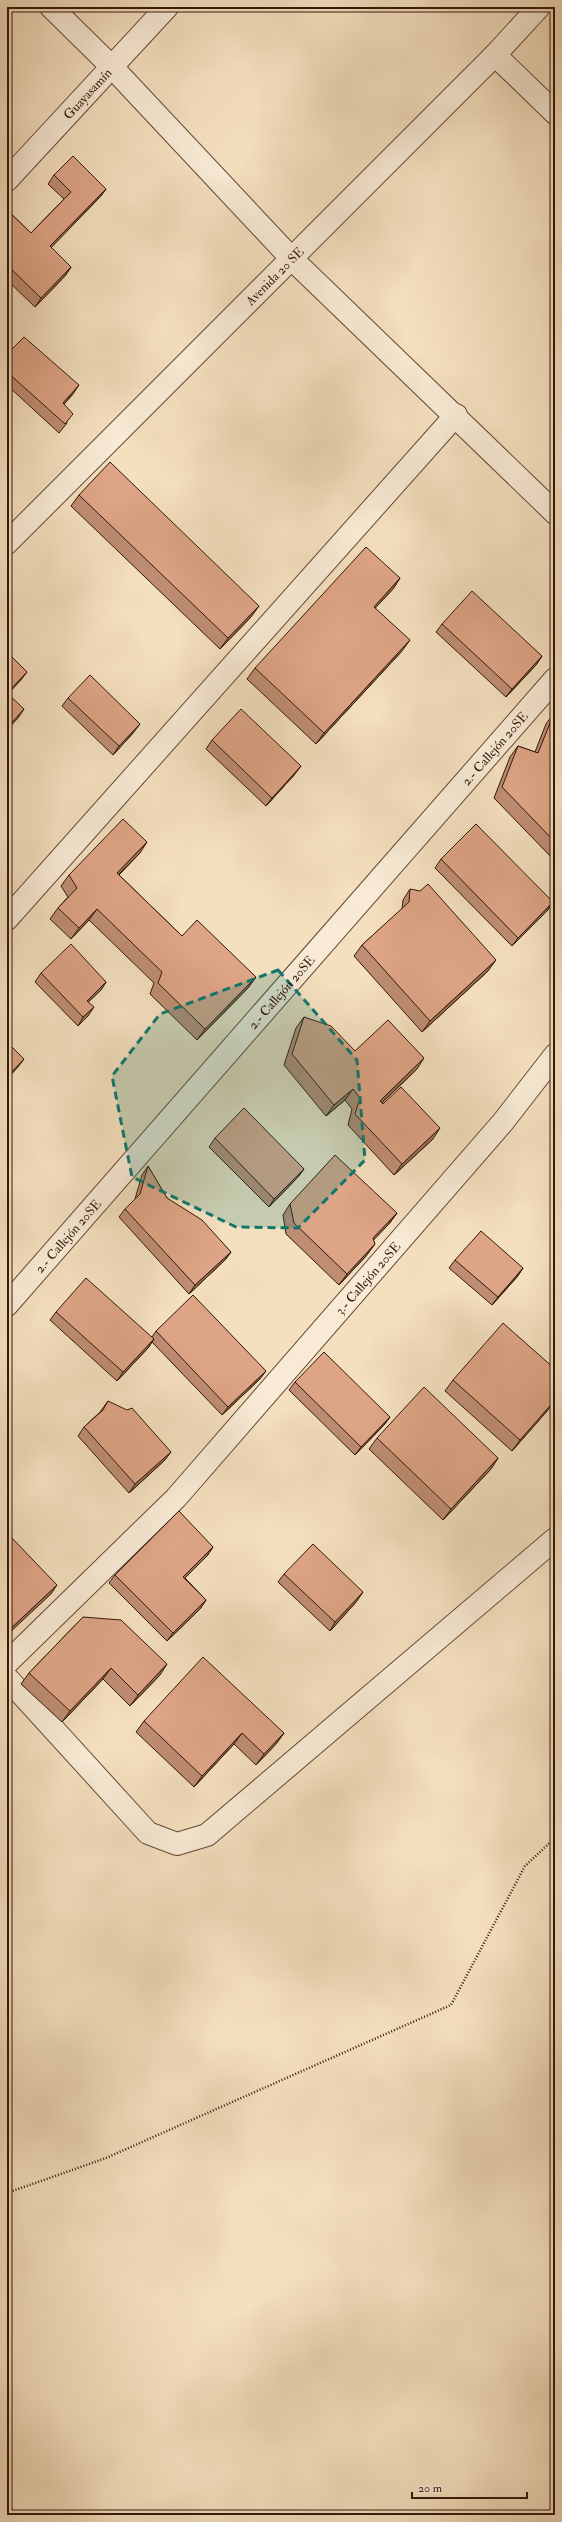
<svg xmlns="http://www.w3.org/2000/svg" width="562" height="2522" viewBox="0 0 562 2522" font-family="'IM FELL Double Pica',serif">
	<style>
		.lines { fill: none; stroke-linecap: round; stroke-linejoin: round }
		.street-casing { stroke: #634936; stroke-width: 24 }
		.path { stroke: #331709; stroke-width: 2.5; stroke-dasharray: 1 2; stroke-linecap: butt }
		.street { stroke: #f8ead5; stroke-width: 22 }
		.wall { fill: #be8d72; stroke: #331709 }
		.shaded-wall { fill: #9b735d; stroke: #331709 }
		.building { fill: #dda485; stroke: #331709 }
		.marked { fill: #0f766e; fill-opacity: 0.2; stroke: #0f766e; stroke-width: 3; stroke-dasharray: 8 5; stroke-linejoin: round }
		.labels { text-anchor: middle; stroke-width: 3; stroke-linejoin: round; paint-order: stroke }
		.street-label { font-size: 13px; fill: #331709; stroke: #f8ead5 }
	</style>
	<rect width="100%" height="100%" fill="#f4dfbe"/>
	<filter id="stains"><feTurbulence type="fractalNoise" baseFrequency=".005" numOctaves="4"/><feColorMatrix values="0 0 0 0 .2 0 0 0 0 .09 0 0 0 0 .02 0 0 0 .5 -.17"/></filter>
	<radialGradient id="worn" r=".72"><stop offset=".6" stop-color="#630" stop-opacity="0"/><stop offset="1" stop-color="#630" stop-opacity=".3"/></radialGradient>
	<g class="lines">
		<defs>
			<g id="street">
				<path d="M51 7 112 67 292 259 555 513"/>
				<path d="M495 55 555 113"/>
				<path id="s1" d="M7 180 167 7"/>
				<path id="s2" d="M7 543 495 55 539 7"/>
				<path d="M7 919 456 415"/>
				<path id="s3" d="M7 1305 555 679"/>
				<path id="s4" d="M7 1663 176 1498 503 1122 555 1055"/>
				<path d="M7 1678 148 1833 177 1844 207 1835 555 1539"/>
			</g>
		</defs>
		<use href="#street" class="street-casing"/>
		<path class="path" d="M7 2193 106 2158 451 2005 525 1866 555 1838"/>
		<use href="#street" class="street"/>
	</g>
	<g class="wall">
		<path d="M54 175 106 189 100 197 51 247 71 267 65 276 35 307 7 280V210L31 233 64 199 48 184Z"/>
		<path d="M7 354 73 394 64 404 67 423 59 433 7 385Z"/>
		<path d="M79 495 251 617 220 649 71 506Z"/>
		<path d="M400 578 393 589 375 608 402 651 316 744 247 679 255 668Z"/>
		<path d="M442 624 542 656 536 665 506 697 436 632Z"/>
		<path d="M68 698 134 732 113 755 62 706Z"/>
		<path d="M554 713 555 714V861L494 798 510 757 518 746 535 752 546 724Z"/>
		<path d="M212 740 295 774 266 806 206 749Z"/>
		<path d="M140 853 119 875 182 936 256 977 248 988 197 1040 150 994 154 983 89 920 71 939 50 919 58 908 68 897 61 886 69 875Z"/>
		<path d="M441 859 553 902 547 911 512 946 435 868Z"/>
		<path d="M410 889 488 971 422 1032 354 956 362 945 402 909 403 900Z"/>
		<path d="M41 973 106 982 101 990 88 1002V1016L78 1026 35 982Z"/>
		<path d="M304 1017 355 1051 417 1069 382 1103 433 1139 394 1175 348 1125 352 1109 345 1100 326 1116 284 1065 296 1028Z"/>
		<path d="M215 1138 304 1169 298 1177 269 1207 209 1147Z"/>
		<path d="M148 1166 167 1198 231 1252 225 1260 189 1294 119 1217 125 1209 135 1199 142 1175Z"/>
		<path d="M290 1204 397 1213 389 1224 373 1240 367 1255 339 1285 286 1234 283 1215Z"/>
		<path d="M455 1260 523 1268 517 1277 492 1305 449 1268Z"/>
		<path d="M56 1312 152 1337 156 1331 260 1379 222 1415 152 1342 148 1348 117 1381 50 1320Z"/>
		<path d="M555 1369V1402L512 1451 445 1391 453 1380Z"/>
		<path d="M295 1382 390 1417 384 1425 355 1455 289 1390Z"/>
		<path d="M108 1401 165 1460 129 1493 78 1436 84 1427 100 1412Z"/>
		<path d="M377 1438 498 1458 491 1469 443 1520 369 1449Z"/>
		<path d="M213 1547 207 1556 185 1578 206 1600 200 1609 167 1641 109 1583 115 1575Z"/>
		<path d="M284 1574 357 1601 330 1631 278 1582Z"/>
		<path d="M83 1617 160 1675 130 1706 103 1679 62 1722 21 1684 29 1673Z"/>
		<path d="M144 1721 284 1733 276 1744 256 1765 234 1744 194 1787 136 1732Z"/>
	</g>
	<g class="shaded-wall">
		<path d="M106 189 100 197 44 255 50 246Z"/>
		<path d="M71 267 65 276 35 307 41 298Z"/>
		<path d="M79 385 73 394 57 412 63 403Z"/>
		<path d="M400 578 393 589 366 618 374 607Z"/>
		<path d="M259 606 251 617 220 649 228 638Z"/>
		<path d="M410 640 402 651 316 744 324 733Z"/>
		<path d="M542 656 536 665 506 697 512 689Z"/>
		<path d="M27 672 21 680 7 695V693Z"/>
		<path d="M24 709 18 718 7 730V728Z"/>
		<path d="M140 724 134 732 113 755 119 746Z"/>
		<path d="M301 766 295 774 266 806 272 798Z"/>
		<path d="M147 842 140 853 109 884 117 873Z"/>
		<path d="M553 902 547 911 512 946 518 938Z"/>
		<path d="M97 909 89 920 71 939 79 928Z"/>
		<path d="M496 960 488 971 422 1032 430 1021Z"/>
		<path d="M256 977 248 988 197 1040 205 1029Z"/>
		<path d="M106 982 101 990 81 1009 87 1001Z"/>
		<path d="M94 1007 88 1016 78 1026 83 1017Z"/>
		<path d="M424 1058 417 1069 372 1112 380 1101Z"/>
		<path d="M24 1059 18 1067 7 1079V1077Z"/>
		<path d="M353 1089 345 1100 326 1116 334 1105Z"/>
		<path d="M440 1128 433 1139 394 1175 402 1164Z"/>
		<path d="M304 1169 298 1177 269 1207 274 1199Z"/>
		<path d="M397 1213 389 1224 365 1249 373 1238Z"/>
		<path d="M375 1244 367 1255 339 1285 347 1274Z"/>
		<path d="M231 1252 225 1260 189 1294 195 1285Z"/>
		<path d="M523 1268 517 1277 492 1305 498 1297Z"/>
		<path d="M154 1339 148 1348 117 1381 123 1372Z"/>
		<path d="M266 1371 260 1379 222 1415 228 1407Z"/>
		<path d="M555 1400V1402L512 1451 520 1440Z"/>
		<path d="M390 1417 384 1425 355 1455 361 1447Z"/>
		<path d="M171 1452 165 1460 129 1493 135 1484Z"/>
		<path d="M498 1458 491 1469 443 1520 451 1509Z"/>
		<path d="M213 1547 207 1556 178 1585 183 1577Z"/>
		<path d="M57 1585 51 1594 7 1635V1632Z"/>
		<path d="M363 1592 357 1601 330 1631 335 1622Z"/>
		<path d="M206 1600 200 1609 167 1641 173 1633Z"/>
		<path d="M167 1664 160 1675 130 1706 138 1695Z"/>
		<path d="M111 1668 103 1679 62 1722 70 1711Z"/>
		<path d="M242 1733 234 1744 194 1787 202 1776Z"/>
		<path d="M284 1733 276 1744 256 1765 264 1754Z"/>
	</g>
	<g class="building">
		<path d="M73 156 106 189 50 246 71 267 41 298 7 265V210L31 233 71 192 54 175Z"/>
		<path d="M24 337 79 385 63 403 73 414 65 424 7 372V354Z"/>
		<path d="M110 462 259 606 228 638 79 495Z"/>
		<path d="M366 547 400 578 374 607 410 640 324 733 255 668Z"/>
		<path d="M472 591 542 656 512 689 442 624Z"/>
		<path d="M7 652 27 672 7 693 24 709 7 728Z"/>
		<path d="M90 675 140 724 119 746 68 698Z"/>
		<path d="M241 709 301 766 272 798 212 740Z"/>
		<path d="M554 713 555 714V842L502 787 518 746 538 753Z"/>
		<path d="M123 819 147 842 117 873 182 936 197 920 256 977 205 1029 158 983 162 972 97 909 79 928 58 908 77 888 69 875Z"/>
		<path d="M476 824 553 902 518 938 441 859Z"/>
		<path d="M428 884 496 960 430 1021 362 945 409 902 410 889 420 891Z"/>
		<path d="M71 944 106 982 87 1001 94 1007 83 1017 41 973Z"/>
		<path d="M304 1017 331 1026 355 1051 388 1020 424 1058 380 1101 383 1104 401 1087 440 1128 402 1164 355 1114 360 1098 353 1089 334 1105 292 1054Z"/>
		<path d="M7 1042 24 1059 7 1077Z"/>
		<path d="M244 1108 304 1169 274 1199 215 1138Z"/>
		<path d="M335 1155 397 1213 373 1238 375 1244 347 1274 294 1223 290 1204Z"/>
		<path d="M148 1166 167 1198 202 1220 231 1252 195 1285 125 1209 140 1194Z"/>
		<path d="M481 1231 523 1268 498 1297 455 1260Z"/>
		<path d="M86 1278 154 1339 123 1372 56 1312Z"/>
		<path d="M193 1295 266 1371 228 1407 156 1331Z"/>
		<path d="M503 1323 555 1369V1400L520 1440 453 1380Z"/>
		<path d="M324 1352 390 1417 361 1447 295 1382Z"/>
		<path d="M424 1387 498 1458 451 1509 377 1438Z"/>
		<path d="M108 1401 127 1410 132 1408 171 1452 135 1484 84 1427 103 1410Z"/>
		<path d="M179 1511 213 1547 183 1577 206 1600 173 1633 115 1575Z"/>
		<path d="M11 1537 57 1585 7 1632V1541Z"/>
		<path d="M313 1544 363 1592 335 1622 284 1574Z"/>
		<path d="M83 1617 121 1620 167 1664 138 1695 111 1668 70 1711 29 1673Z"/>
		<path d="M203 1657 284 1733 264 1754 242 1733 202 1776 144 1721Z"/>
	</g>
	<path class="marked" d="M278 970 357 1060 365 1160 298 1228 236 1227 132 1177 112 1076 160 1014Z"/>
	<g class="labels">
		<g class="street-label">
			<text dy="5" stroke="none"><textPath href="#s1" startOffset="118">Guayasamín</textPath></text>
			<text dy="5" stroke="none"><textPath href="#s2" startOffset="378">Avenida 20 SE</textPath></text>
			<text dy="5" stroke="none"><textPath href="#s3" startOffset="740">2.- Callejón 20SE</textPath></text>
			<text dy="5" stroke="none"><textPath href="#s3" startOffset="416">2.- Callejón 20SE</textPath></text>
			<text dy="5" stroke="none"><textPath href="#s3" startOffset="92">2.- Callejón 20SE</textPath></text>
			<text dy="5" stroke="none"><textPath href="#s4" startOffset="528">3.- Callejón 20SE</textPath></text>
		</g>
	</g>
	<rect width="562" height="2522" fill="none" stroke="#f4dfbe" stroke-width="24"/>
	<rect x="8" y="8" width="546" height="2506" fill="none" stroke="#331709" stroke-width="2"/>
	<rect x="12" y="12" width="538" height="2498" fill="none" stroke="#331709"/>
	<path d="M412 2492v6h115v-6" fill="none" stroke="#331709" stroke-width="2"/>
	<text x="418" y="2492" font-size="12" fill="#331709" stroke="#f8ead5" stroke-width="3" paint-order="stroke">20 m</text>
	<rect width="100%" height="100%" filter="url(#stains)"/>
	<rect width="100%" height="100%" fill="url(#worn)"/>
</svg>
